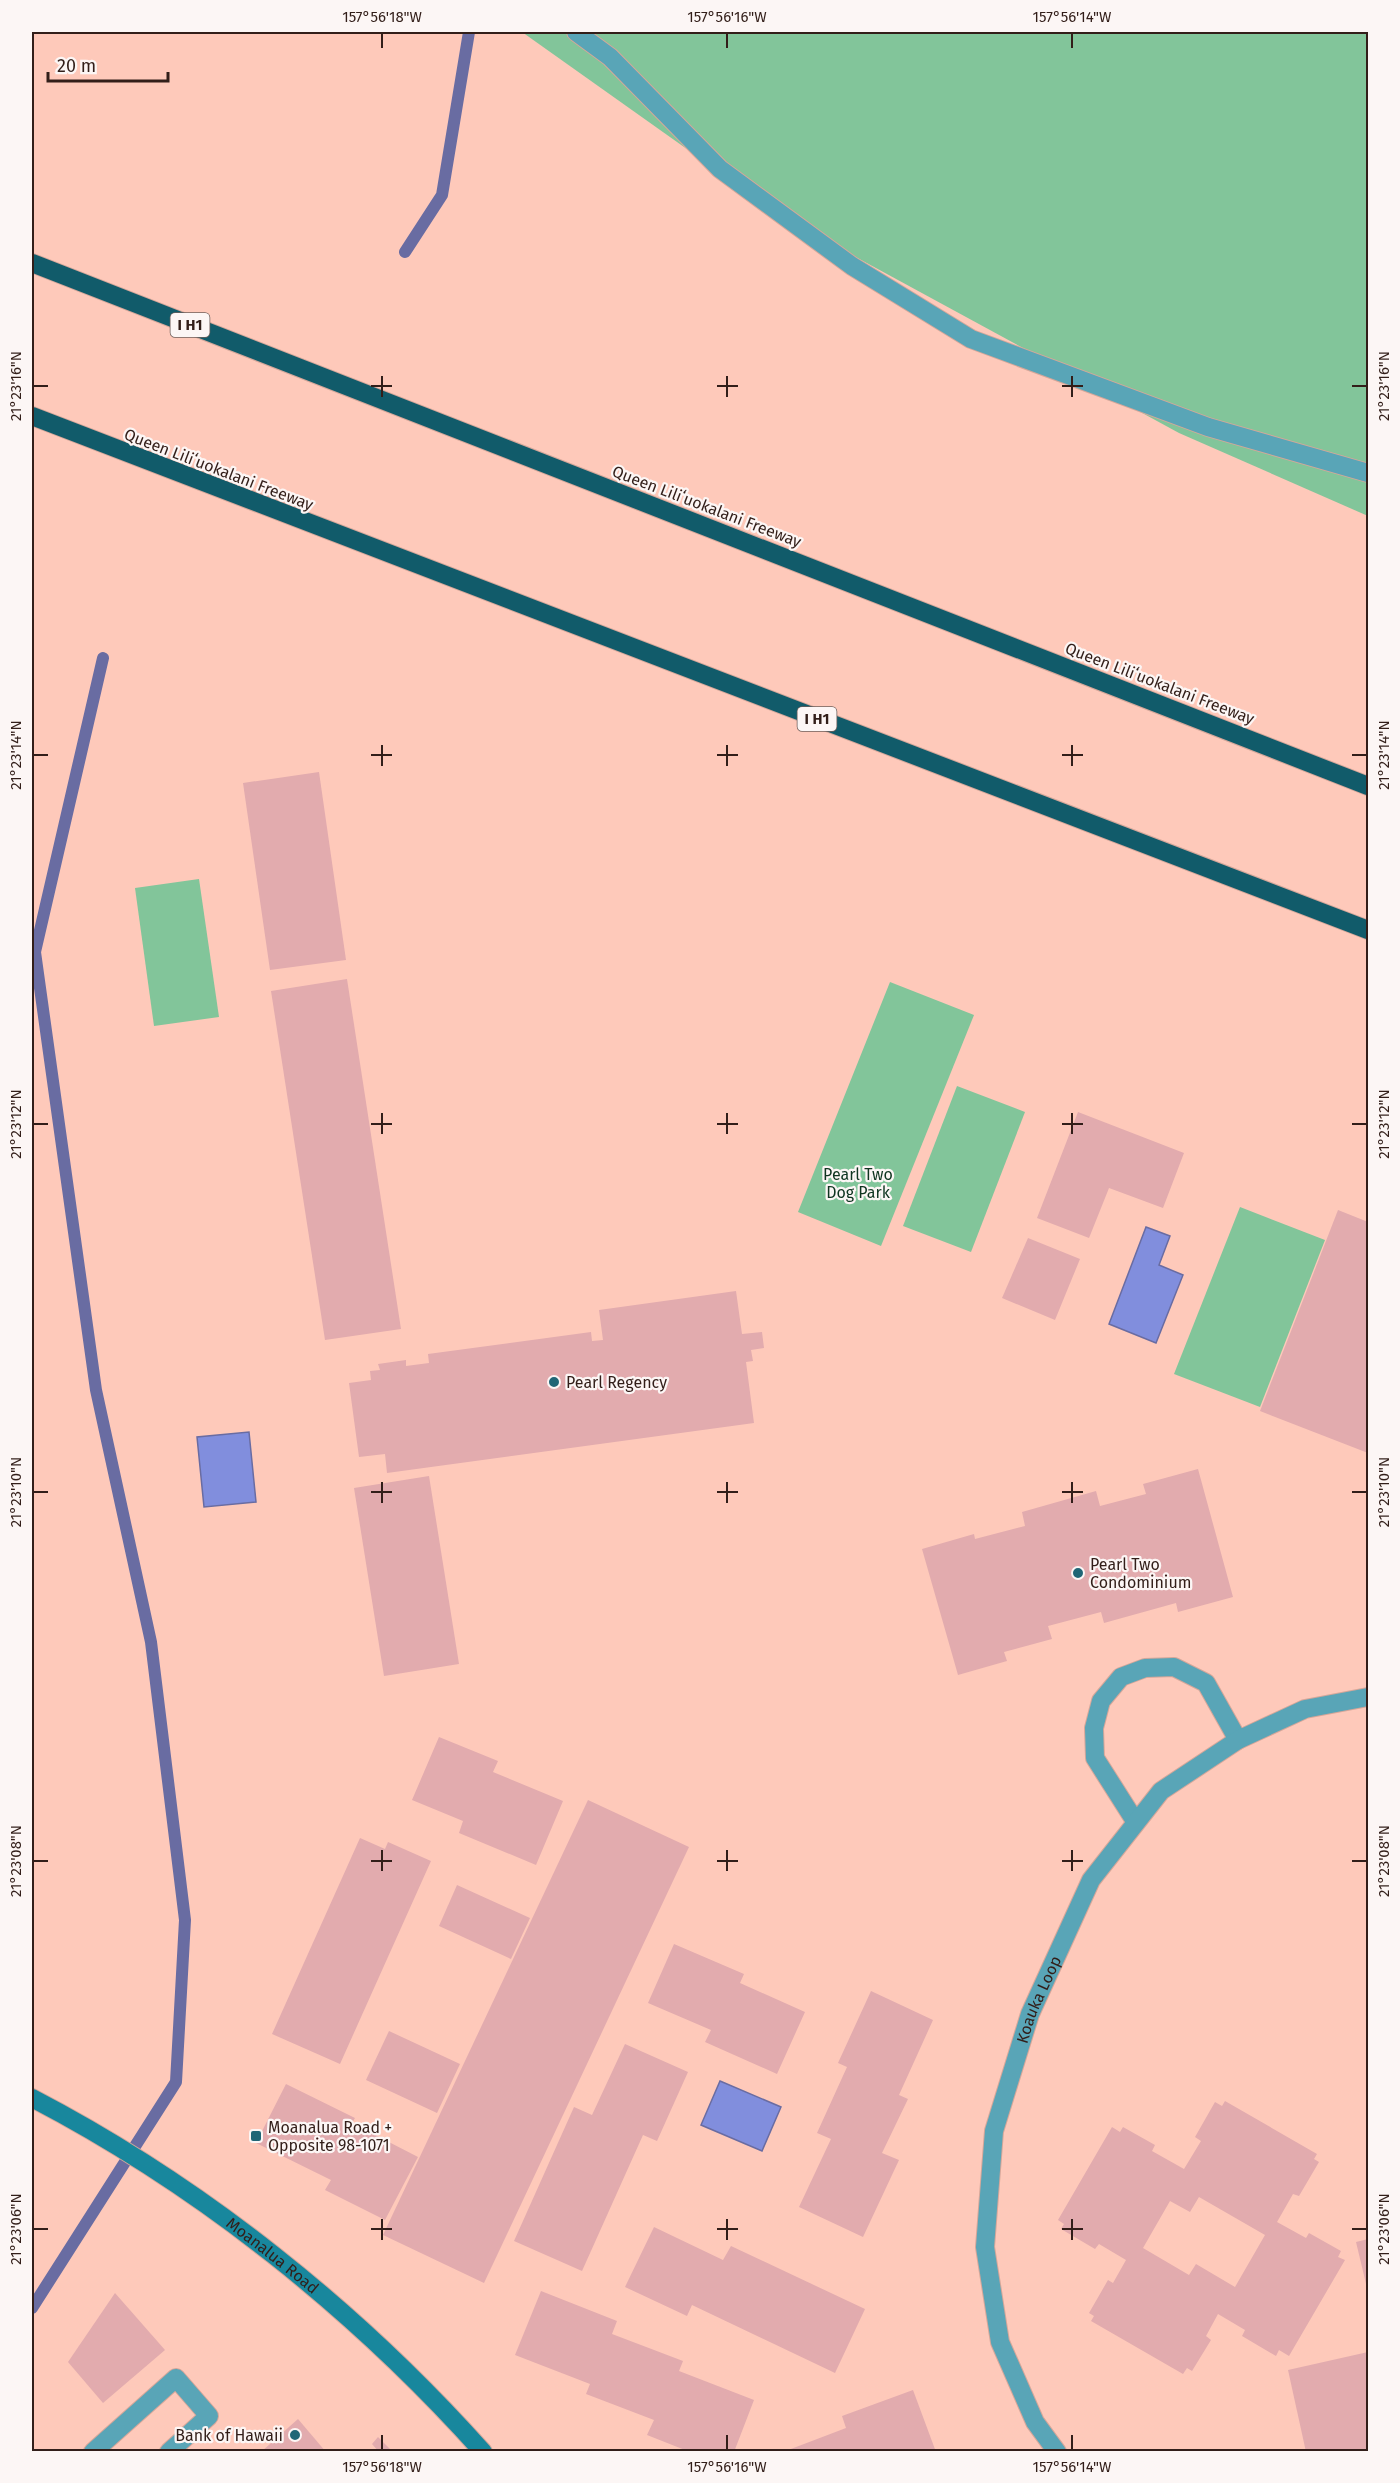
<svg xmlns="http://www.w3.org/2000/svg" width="1400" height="2483" viewBox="0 0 1400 2483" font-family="'Fira Sans',sans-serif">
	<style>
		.green { fill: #82c59a }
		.water { fill: #818edd; stroke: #696ca2; stroke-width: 1.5 }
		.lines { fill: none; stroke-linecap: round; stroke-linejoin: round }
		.stream { stroke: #696ca2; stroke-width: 12 }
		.building { fill: #e2abae; fill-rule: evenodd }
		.lane-casing { stroke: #d5a79a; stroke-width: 20 }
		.street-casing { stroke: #d5a79a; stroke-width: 20 }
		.secondary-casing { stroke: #d5a79a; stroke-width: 20 }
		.highway-casing { stroke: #d5a79a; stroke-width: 20 }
		.lane { stroke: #59a5b7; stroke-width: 18 }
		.street { stroke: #59a5b7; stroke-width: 18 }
		.secondary { stroke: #18879d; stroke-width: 18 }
		.highway { stroke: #115b6a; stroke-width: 18 }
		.ticks { fill: none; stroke: #321e19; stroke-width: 2 }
		.poi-dot { fill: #206676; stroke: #fcf6f5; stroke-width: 2 }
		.labels { text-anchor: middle; stroke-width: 4.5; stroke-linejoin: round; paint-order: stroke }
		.shield { fill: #fcf6f5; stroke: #6f5f5b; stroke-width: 1.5 }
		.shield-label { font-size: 15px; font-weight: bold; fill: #321e19 }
		.street-label { font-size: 16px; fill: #321e19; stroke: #fcf6f5 }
		.park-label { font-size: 16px; fill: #0f3520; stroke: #fcf6f5 }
		.poi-label { font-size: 16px; fill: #321e19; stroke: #fcf6f5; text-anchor: start }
		.neatline { fill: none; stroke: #321e19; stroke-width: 2 }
		.ticks-label { font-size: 15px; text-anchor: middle; fill: #321e19 }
	</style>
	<rect width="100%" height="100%" fill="#fec9ba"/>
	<g class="green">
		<path d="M522 32H1368V516L1179 433 784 218Z"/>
		<path d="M199 879 219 1017 154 1026 135 888Z"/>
		<path d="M890 982 974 1015 881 1246 798 1212Z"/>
		<path d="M957 1086 1025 1112 971 1252 903 1226Z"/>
		<path d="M1240 1207 1325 1240 1260 1407 1174 1374Z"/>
	</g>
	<g class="water">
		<path d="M1146 1227 1170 1236 1159 1265 1183 1275 1156 1343 1109 1324Z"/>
		<path d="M249 1432 256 1502 204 1507 197 1437Z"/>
		<path d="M720 2081 781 2107 762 2151 701 2125Z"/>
	</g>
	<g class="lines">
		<g class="stream">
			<path d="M405 252 442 195 469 32"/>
			<path d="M32 2308 176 2082 185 1920 151 1642 96 1390 35 952 103 658"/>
		</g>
	</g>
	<g class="building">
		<path d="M319 772 346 960 270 970 243 783Z"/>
		<path d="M347 979 401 1329 325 1340 271 991Z"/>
		<path d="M1078 1112 1184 1153 1163 1208 1109 1188 1089 1238 1037 1218Z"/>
		<path d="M1338 1210 1368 1222V1453L1260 1411Z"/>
		<path d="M1028 1238 1080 1259 1055 1320 1002 1298Z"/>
		<path d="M736 1291 742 1334 762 1332 764 1348 751 1350 753 1361 746 1362 754 1423 387 1473 385 1454 359 1457 349 1383 371 1380 370 1371 380 1370 378 1364 406 1360V1366L429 1363 428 1354 591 1332 592 1341 603 1340 599 1310Z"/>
		<path d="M1198 1469 1233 1597 1178 1612 1176 1603 1104 1623 1101 1612 1048 1626 1052 1639 1004 1652 1007 1661 958 1675 922 1549 974 1534 975 1539 1025 1526 1022 1512 1096 1491 1100 1506 1146 1494 1143 1484Z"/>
		<path d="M429 1476 459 1664 384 1676 354 1488Z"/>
		<path d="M439 1737 498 1761 493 1772 563 1801 536 1865 459 1833 463 1821 412 1800Z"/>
		<path d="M588 1800 689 1847 484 2283 383 2235Z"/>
		<path d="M360 1838 385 1849 388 1842 431 1861 340 2064 272 2034Z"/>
		<path d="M457 1885 530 1918 511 1959 439 1926Z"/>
		<path d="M674 1944 744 1974 740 1983 805 2012 777 2074 705 2042 711 2030 648 2003Z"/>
		<path d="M871 1991 933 2020 899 2095 908 2099 882 2153 899 2160 863 2237 799 2207 831 2139 817 2133 847 2067 838 2063Z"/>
		<path d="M389 2031 460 2064 437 2113 366 2080Z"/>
		<path d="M625 2044 688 2072 657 2141 643 2135 582 2271 514 2241 574 2107 592 2115Z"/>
		<path d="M286 2084 355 2118 352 2123 418 2157 385 2220 325 2190 331 2180 256 2143Z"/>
		<path d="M1225 2101 1317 2154 1314 2159 1319 2162 1299 2196 1293 2194 1277 2222 1306 2238 1309 2233 1341 2251 1338 2257 1345 2260 1289 2356 1279 2350 1276 2356 1242 2336 1245 2330 1218 2314 1206 2336 1211 2340 1192 2371 1187 2368 1183 2374 1091 2321 1094 2316 1089 2313 1108 2280 1113 2283 1126 2260 1099 2244 1095 2249 1061 2229 1064 2224 1058 2220 1112 2127 1120 2132 1123 2127 1155 2145 1152 2151 1184 2169 1201 2141 1195 2137 1215 2102 1222 2106ZM1199 2197 1265 2235 1235 2287 1196 2264 1189 2275 1143 2248 1170 2201 1190 2212Z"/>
		<path d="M654 2227 723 2260 731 2246 865 2309 835 2373 692 2305 687 2316 625 2287Z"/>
		<path d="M1368 2239V2292L1356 2242Z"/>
		<path d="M541 2291 617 2321 612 2334 683 2361 679 2371 754 2400 734 2452H690L647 2435 654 2420 586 2394 590 2384 515 2355Z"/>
		<path d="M115 2293 165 2350 103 2403 68 2362Z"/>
		<path d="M1368 2352V2452H1306L1288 2370Z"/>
		<path d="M913 2390 936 2452H783L846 2428 842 2416Z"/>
		<path d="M298 2419 326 2452H261Z"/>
		<path d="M378 2437 393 2452H379L372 2444Z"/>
	</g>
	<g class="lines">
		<defs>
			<g id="lane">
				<path d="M576 32 610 57 720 169 852 266 971 339 1208 427 1368 473"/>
				<path d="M1135 1821 1095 1758 1094 1728 1101 1701 1121 1677 1145 1668 1174 1667 1206 1683 1238 1740"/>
				<path d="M93 2452 176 2378 209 2416 169 2452"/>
			</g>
			<g id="street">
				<path id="s1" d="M1057 2452 1035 2422 1000 2342 985 2247 994 2131 1030 2014 1091 1880 1161 1791 1238 1740 1305 1709 1368 1697"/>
			</g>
			<g id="secondary">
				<path id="s2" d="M32 2098C201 2186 356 2310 483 2452"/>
			</g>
			<g id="highway">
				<path d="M32 263 1368 786"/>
				<path d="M32 416 1368 930"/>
			</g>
		</defs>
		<use href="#lane" class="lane-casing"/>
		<use href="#street" class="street-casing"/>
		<use href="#secondary" class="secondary-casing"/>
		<use href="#highway" class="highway-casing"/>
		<use href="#lane" class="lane"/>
		<use href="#street" class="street"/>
		<use href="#secondary" class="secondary"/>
		<use href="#highway" class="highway"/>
	</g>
	<path class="ticks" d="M382 33V48M727 33V48M1072 33V48M382 376V397M727 376V397M1072 376V397M33 386H48M371 386H392M717 386H738M1062 386H1083M1352 386H1367M382 745V766M727 745V766M1072 745V766M33 755H48M371 755H392M717 755H738M1062 755H1083M1352 755H1367M382 1113V1134M727 1113V1134M1072 1113V1134M33 1124H48M371 1124H392M717 1124H738M1062 1124H1083M1352 1124H1367M382 1482V1503M727 1482V1503M1072 1482V1503M33 1492H48M371 1492H392M717 1492H738M1062 1492H1083M1352 1492H1367M382 1850V1871M727 1850V1871M1072 1850V1871M33 1861H48M371 1861H392M717 1861H738M1062 1861H1083M1352 1861H1367M382 2219V2240M727 2219V2240M1072 2219V2240M33 2229H48M371 2229H392M717 2229H738M1062 2229H1083M1352 2229H1367M382 2435V2450M727 2435V2450M1072 2435V2450"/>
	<g class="poi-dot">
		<circle cx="554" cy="1382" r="6"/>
		<circle cx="1078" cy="1573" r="6"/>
		<rect x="250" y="2130" width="12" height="12" rx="3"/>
		<circle cx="295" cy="2435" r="6"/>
	</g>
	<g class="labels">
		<g class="shield">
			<rect x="170.5" y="313" width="39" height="24" rx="4.5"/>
			<rect x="797.5" y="707" width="39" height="24" rx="4.5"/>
		</g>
		<g class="shield-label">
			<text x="190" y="330">I H1</text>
			<text x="817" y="724">I H1</text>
		</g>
		<g class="street-label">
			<text transform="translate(219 469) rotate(21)" y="6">Queen Liliʻuokalani Freeway</text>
			<text transform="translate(707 506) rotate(21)" y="6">Queen Liliʻuokalani Freeway</text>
			<text transform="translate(1160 683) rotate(21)" y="6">Queen Liliʻuokalani Freeway</text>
			<text dy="6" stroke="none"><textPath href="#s1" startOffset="476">Koauka Loop</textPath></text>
			<text dy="6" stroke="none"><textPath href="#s2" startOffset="288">Moanalua Road</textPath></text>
		</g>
		<g class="park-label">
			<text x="858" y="1180">Pearl Two<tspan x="858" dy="18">Dog Park</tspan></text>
		</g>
		<g class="poi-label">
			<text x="566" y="1388">Pearl Regency</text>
			<text x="1090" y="1570">Pearl Two<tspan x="1090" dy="18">Condominium</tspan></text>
			<text x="268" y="2133">Moanalua Road +<tspan x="268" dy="18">Opposite 98-1071</tspan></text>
			<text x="283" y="2441" text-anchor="end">Bank of Hawaii</text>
		</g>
	</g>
	<rect width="1400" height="2483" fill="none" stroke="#fcf6f5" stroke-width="66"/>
	<path d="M48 72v9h120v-9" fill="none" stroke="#321e19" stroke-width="3"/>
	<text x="57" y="72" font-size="18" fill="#321e19" stroke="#fcf6f5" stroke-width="4.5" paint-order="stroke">20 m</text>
	<rect x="33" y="33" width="1334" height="2417" class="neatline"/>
	<g class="ticks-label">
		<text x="382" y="22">157°56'18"W</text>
		<text x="727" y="22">157°56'16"W</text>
		<text x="1072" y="22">157°56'14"W</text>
		<text transform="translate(16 386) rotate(-90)" y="5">21°23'16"N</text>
		<text transform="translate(1384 386) rotate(-90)" y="5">21°23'16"N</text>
		<text transform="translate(16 755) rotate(-90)" y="5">21°23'14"N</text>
		<text transform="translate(1384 755) rotate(-90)" y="5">21°23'14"N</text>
		<text transform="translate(16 1124) rotate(-90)" y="5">21°23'12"N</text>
		<text transform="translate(1384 1124) rotate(-90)" y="5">21°23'12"N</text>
		<text transform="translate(16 1492) rotate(-90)" y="5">21°23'10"N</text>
		<text transform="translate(1384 1492) rotate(-90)" y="5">21°23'10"N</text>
		<text transform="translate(16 1861) rotate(-90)" y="5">21°23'08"N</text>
		<text transform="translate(1384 1861) rotate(-90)" y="5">21°23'08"N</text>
		<text transform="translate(16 2229) rotate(-90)" y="5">21°23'06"N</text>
		<text transform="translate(1384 2229) rotate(-90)" y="5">21°23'06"N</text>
		<text x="382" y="2472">157°56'18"W</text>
		<text x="727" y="2472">157°56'16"W</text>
		<text x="1072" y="2472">157°56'14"W</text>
	</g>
</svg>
